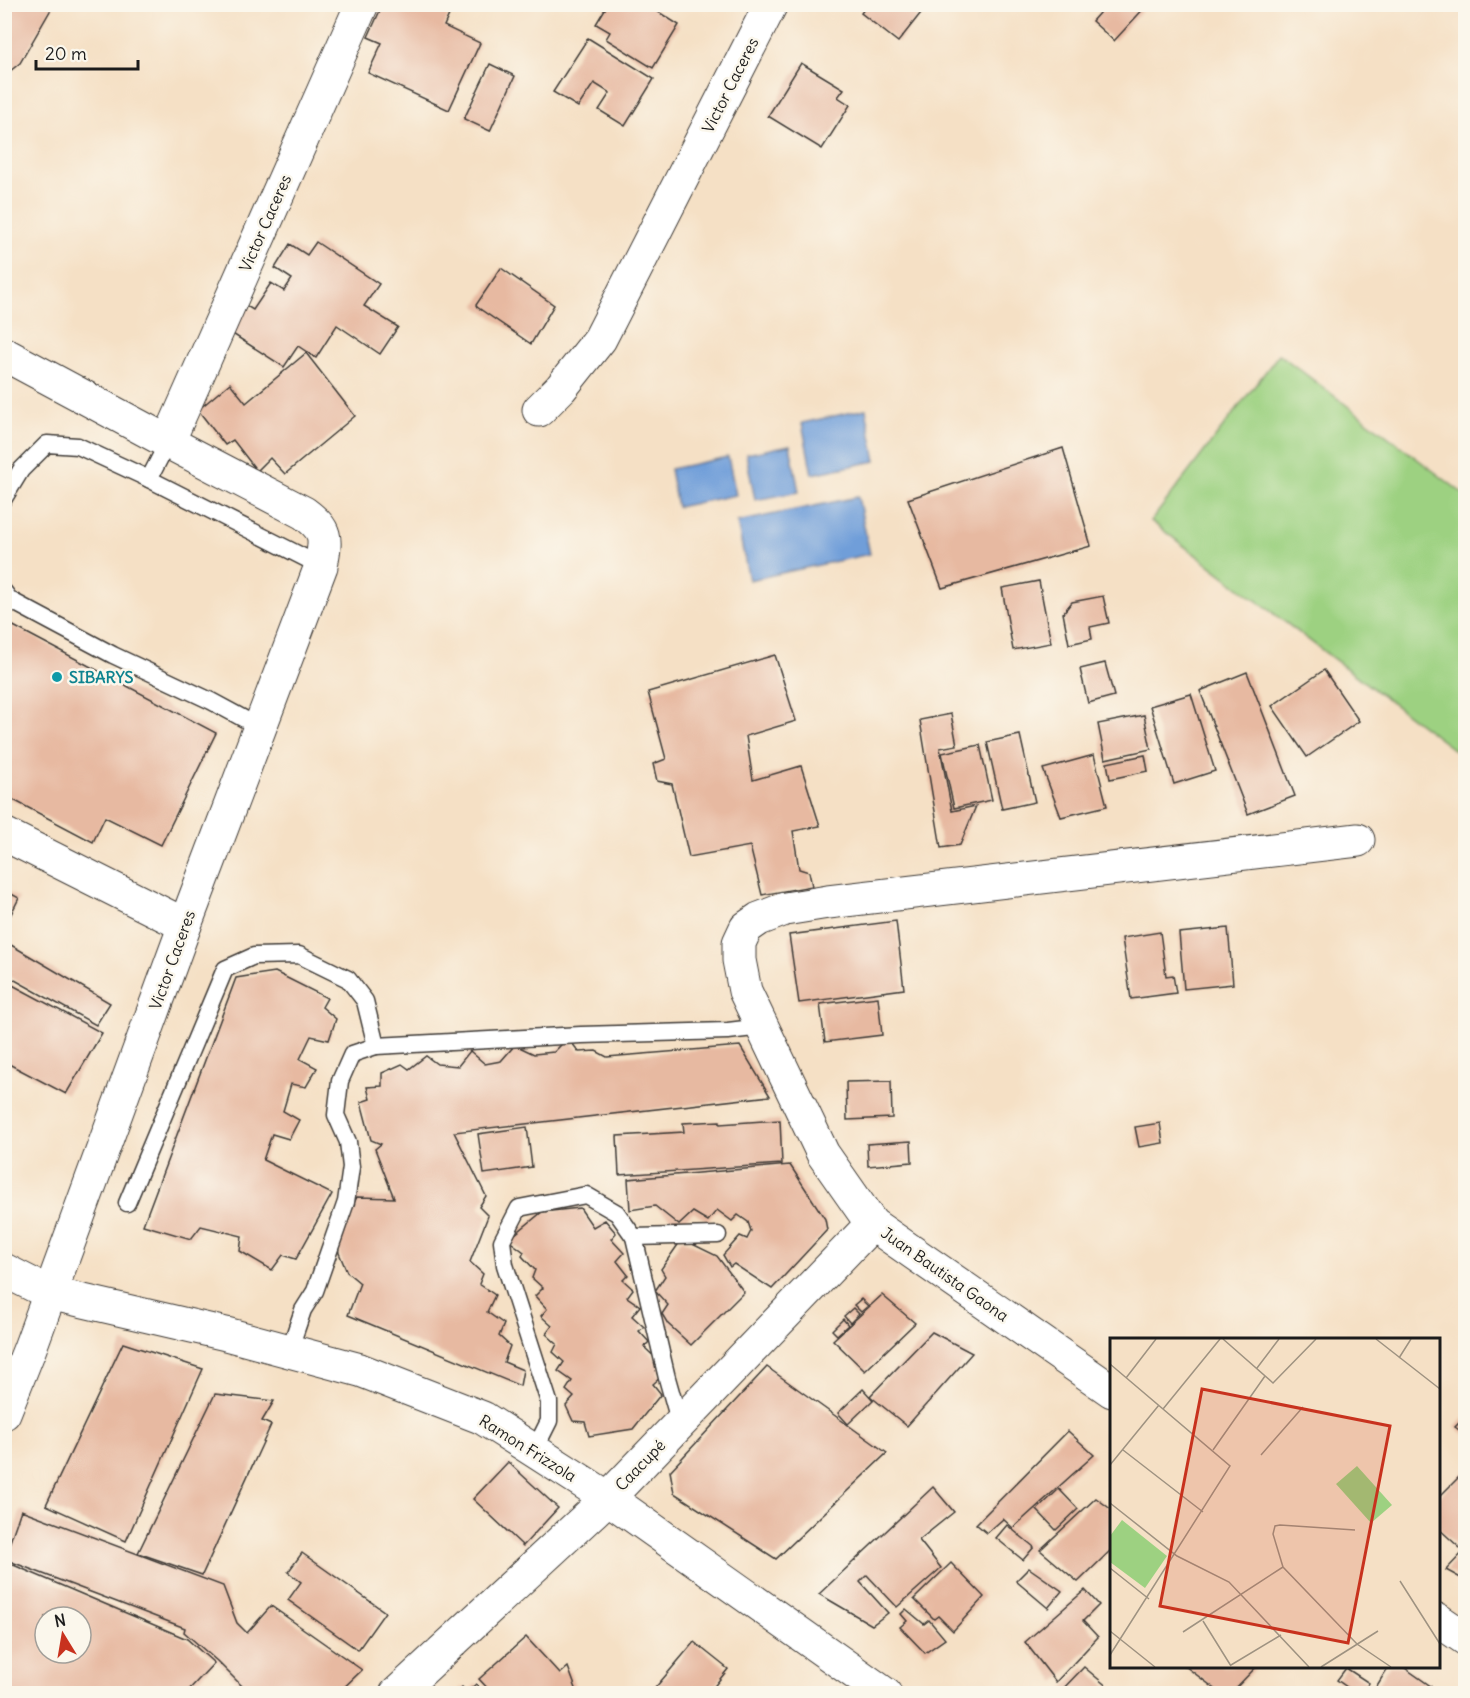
<svg xmlns="http://www.w3.org/2000/svg" width="1470" height="1698" viewBox="0 0 1470 1698" font-family="Delius,sans-serif">
	<style>
		.green { fill: #9dd181; stroke: #5c764e; stroke-width: 1.5 }
		.water { fill: #709ed9; stroke: #465d7a; stroke-width: 1.5 }
		.building { fill: #e7b9a1; fill-rule: evenodd }
		.lines { fill: none; stroke-linecap: round; stroke-linejoin: round }
		.lane-casing { stroke: #3d3935; stroke-width: 19 }
		.street-casing { stroke: #3d3935; stroke-width: 35 }
		.lane { stroke: #fff; stroke-width: 16 }
		.street { stroke: #fff; stroke-width: 33 }
		.culture-dot { fill: #0f9aa8; stroke: #fbf7ec; stroke-width: 2 }
		.labels { text-anchor: middle; stroke-width: 5; stroke-linejoin: round; paint-order: stroke }
		.street-label { font-size: 16px; fill: #1c1c1c; stroke: #fbf7ec }
		.culture-label { font-size: 16px; font-weight: bold; fill: #0d838f; stroke: #fbf7ec; text-anchor: start }
		.inset-road { fill: none; stroke: #9e9281; stroke-width: 1.5 }
		.view { fill: #c8321e; fill-opacity: 0.15; stroke: #c8321e; stroke-width: 3 }
		.inset-edge { fill: none; stroke: #1c1c1c; stroke-width: 3 }
	</style>
	<rect width="100%" height="100%" fill="#fbf7ec"/>
	<filter id="ink" filterUnits="userSpaceOnUse"><feTurbulence type="fractalNoise" baseFrequency=".0167" numOctaves="2"/><feDisplacementMap in="SourceGraphic" scale="12" xChannelSelector="R" yChannelSelector="G"/><feConvolveMatrix kernelMatrix="1 2 1 2 8 2 1 2 1" color-interpolation-filters="sRGB"/></filter>
	<filter id="wash" filterUnits="userSpaceOnUse"><feTurbulence type="fractalNoise" baseFrequency=".008" numOctaves="4" result="noise"/><feDisplacementMap in="SourceGraphic" scale="24" xChannelSelector="R" yChannelSelector="G"/><feGaussianBlur stdDeviation="1.35" result="paint"/><feColorMatrix in="noise" values="0 0 0 0 0 0 0 0 0 0 0 0 0 0 0 0 0 1.4 0 .05"/><feComposite in="paint" operator="in"/></filter>
	<g filter="url(#wash)">
		<rect width="100%" height="100%" fill="#f5e0c5"/>
		<path class="green" d="M1279 354 1465 495V758L1151 521Z"/>
		<g class="water">
			<path d="M866 409 876 461 812 474 802 423Z"/>
			<path d="M790 445 799 492 755 500 746 454Z"/>
			<path d="M728 457 736 495 677 507 670 469Z"/>
			<path d="M858 497 870 554 749 580 737 522Z"/>
		</g>
		<g id="blocks">
			<g class="building">
				<path d="M4 4H54L20 63 4 76Z"/>
				<path d="M383 4H454L444 26 480 43 449 110 368 73 382 43 368 37Z"/>
				<path d="M608 4H646L679 25 653 68 606 39 610 32 596 24Z"/>
				<path d="M868 4H928L898 42 861 13Z"/>
				<path d="M1107 4H1148L1114 41 1092 21Z"/>
				<path d="M588 38 654 79 625 126 599 110 610 93 594 83 578 107 553 92Z"/>
				<path d="M801 63 844 89 838 97 850 105 822 149 768 116Z"/>
				<path d="M490 64 515 76 490 131 464 119Z"/>
				<path d="M316 242 379 284 364 306 398 327 380 354 337 325 316 358 298 346 284 367 228 331 245 305 253 310 271 283 284 291 292 279 275 268 290 244 307 255Z"/>
				<path d="M501 268 554 305 531 344 477 307 476 305Z"/>
				<path d="M306 353 355 416 285 474 270 458 257 471 233 440 225 445 198 410 230 383 246 403Z"/>
				<path d="M1063 448 1091 546 942 588 908 499Z"/>
				<path d="M1039 581 1051 643 1013 650 1002 588Z"/>
				<path d="M1103 596 1109 623 1090 627 1092 639 1069 644 1063 613 1072 602Z"/>
				<path d="M4 621 216 733 161 845 105 817 93 842 4 795Z"/>
				<path d="M775 655 796 721 746 736 753 780 801 766 820 826 793 831 799 869 809 872 812 886 762 895 750 846 689 857 672 784 657 781 653 764 666 759 648 692Z"/>
				<path d="M1105 663 1114 696 1088 703 1080 669Z"/>
				<path d="M1324 670 1359 721 1307 757 1272 706Z"/>
				<path d="M1247 672 1295 796 1248 814 1200 691Z"/>
				<path d="M1191 694 1215 771 1174 784 1150 706Z"/>
				<path d="M951 714 957 745 940 748 952 811 976 806 960 845 941 848 920 720Z"/>
				<path d="M1144 715 1151 749 1105 759 1098 724Z"/>
				<path d="M1020 735 1035 802 1002 809 987 742Z"/>
				<path d="M980 745 992 800 954 808 942 753Z"/>
				<path d="M1094 755 1107 806 1061 817 1043 769Z"/>
				<path d="M1145 755 1148 771 1110 779 1107 763Z"/>
				<path d="M4 890 19 898 4 928Z"/>
				<path d="M896 921 904 989 799 1003 789 935Z"/>
				<path d="M1228 928 1233 984 1184 989 1179 933Z"/>
				<path d="M1160 932 1166 976 1173 975 1176 993 1131 999 1122 938Z"/>
				<path d="M11 945 110 1003 96 1025 4 974V955Z"/>
				<path d="M275 972 327 998 322 1007 336 1019 329 1040 311 1036 300 1059 317 1068 306 1087 291 1084 283 1111 299 1120 289 1139 272 1134 263 1160 332 1194 296 1259 283 1255 272 1270 240 1251 242 1236 201 1226 191 1239 143 1225 236 978Z"/>
				<path d="M5 981 102 1033 66 1094 5 1062Z"/>
				<path d="M878 997 882 1035 825 1042 820 1004Z"/>
				<path d="M568 1038 579 1052 596 1051 607 1057 740 1046 770 1096 454 1132 486 1196 479 1207 488 1216 470 1262 483 1274 479 1284 495 1295 487 1312 504 1324 499 1336 510 1346 504 1362 523 1370 520 1386 348 1315 360 1283 347 1272 339 1253 337 1238 357 1197 394 1198 375 1149 381 1144 371 1140 361 1102 370 1099 367 1087 382 1086V1073L402 1064 409 1069 426 1056 437 1064 458 1066 470 1051 485 1064 501 1061 515 1045 534 1054 554 1052Z"/>
				<path d="M891 1081 892 1118 847 1120 846 1082Z"/>
				<path d="M780 1120 782 1164 619 1175 617 1136 684 1132 683 1123 720 1121V1124Z"/>
				<path d="M1160 1123 1163 1143 1139 1147 1135 1127Z"/>
				<path d="M527 1127 532 1167 484 1174 478 1134Z"/>
				<path d="M911 1141 912 1162 868 1166 867 1144Z"/>
				<path d="M790 1165 825 1219 827 1230 772 1289 734 1264 730 1267 723 1255 740 1236 747 1239 751 1231 748 1222 738 1215 732 1221 717 1210 708 1221 693 1212 679 1225 655 1206 630 1210 628 1179Z"/>
				<path d="M580 1208 593 1227 605 1220 616 1233 611 1239 624 1253 617 1261 628 1275 623 1280 633 1289 627 1297 640 1306 632 1316 644 1327 639 1331 649 1342 644 1347 664 1366 657 1373 661 1377 653 1384 661 1394 633 1429 589 1436 585 1422 573 1421 566 1406 574 1397 566 1390 572 1381 558 1371 564 1362 553 1352 557 1344 546 1334 552 1326 541 1316 547 1309 535 1296 543 1288 532 1278 535 1270 522 1256 524 1252 508 1240 542 1212Z"/>
				<path d="M682 1239 717 1256 744 1292 691 1345 668 1324 662 1314 668 1305 655 1291 665 1276 661 1269Z"/>
				<path d="M882 1295 915 1323 865 1371 833 1340Z"/>
				<path d="M861 1299 868 1306 861 1312 854 1305Z"/>
				<path d="M853 1308 859 1314 850 1323 844 1316Z"/>
				<path d="M843 1319 848 1325 837 1335 832 1330Z"/>
				<path d="M932 1332 972 1353 907 1426 870 1396Z"/>
				<path d="M123 1343 203 1369 126 1541 46 1505Z"/>
				<path d="M767 1367 887 1453 776 1559 674 1493 670 1471Z"/>
				<path d="M863 1389 873 1400 848 1424 838 1413Z"/>
				<path d="M215 1394 274 1401 262 1421 271 1425 202 1575 138 1553Z"/>
				<path d="M1466 1416V1435L1455 1427Z"/>
				<path d="M1068 1431 1094 1455 1013 1528 1003 1519 987 1533 976 1524Z"/>
				<path d="M508 1462 558 1508 523 1546 473 1499Z"/>
				<path d="M1466 1470V1542L1460 1548 1438 1528V1498Z"/>
				<path d="M933 1487 954 1512 919 1540 941 1568 897 1607 867 1575 860 1582 888 1613 872 1625 819 1594Z"/>
				<path d="M1059 1489 1078 1509 1056 1530 1037 1510Z"/>
				<path d="M1096 1498 1112 1510V1549L1078 1582 1040 1550Z"/>
				<path d="M21 1510 223 1586 237 1623 247 1633 271 1606 362 1670 337 1694H250L217 1661 184 1632 185 1628 4 1559Z"/>
				<path d="M1007 1525 1034 1547 1023 1560 996 1538Z"/>
				<path d="M1466 1549V1581L1446 1570Z"/>
				<path d="M302 1553 385 1612 358 1650 288 1600 301 1582 288 1572Z"/>
				<path d="M4 1561 187 1639 214 1663 185 1694H4ZM45 1617H81V1653H45Z"/>
				<path d="M951 1563 984 1597 953 1631 938 1616 934 1619 914 1599Z"/>
				<path d="M1029 1568 1062 1591 1048 1608 1016 1581Z"/>
				<path d="M1085 1590 1099 1605 1083 1621 1098 1637 1056 1682 1025 1642Z"/>
				<path d="M906 1609 924 1624 929 1620 945 1639 925 1653 900 1627 907 1621 901 1614Z"/>
				<path d="M526 1637 560 1674 568 1667 578 1694H493L479 1679Z"/>
				<path d="M694 1642 728 1669 708 1694H650Z"/>
				<path d="M1185 1666H1257L1230 1694H1222Z"/>
				<path d="M1389 1666H1402L1442 1694H1381L1382 1691 1376 1687Z"/>
				<path d="M1084 1667 1116 1694H1058Z"/>
				<path d="M1346 1668 1369 1683 1362 1694H1357L1337 1680Z"/>
				<path d="M476 1684 485 1694H454L462 1687 467 1692Z"/>
			</g>
		</g>
	</g>
	<g filter="url(#ink)">
		<use href="#blocks" fill-opacity="0" stroke="#3d3935" stroke-width="1.5"/>
		<g class="lines">
			<defs>
				<g id="lane">
					<path d="M149 479 168 442"/>
					<path d="M4 498 21 470 47 444 78 446 149 479 321 566"/>
					<path d="M4 592 10 600 113 655 211 701 259 727"/>
					<path d="M127 1203 225 969 254 956 299 955 348 979 365 1001 376 1046"/>
					<path d="M634 1237 718 1235"/>
					<path d="M289 1351 303 1310 315 1291 346 1202 351 1167 348 1142 336 1115 340 1081 352 1054 376 1046 581 1035 728 1031 762 1027"/>
					<path d="M534 1451 549 1421V1402L505 1265 502 1241 519 1208 586 1195 617 1213 634 1237 667 1378 680 1424"/>
				</g>
				<g id="street">
					<path d="M4 354 168 442 304 513C328 531 326 538 321 566L185 925 30 1348 4 1413"/>
					<path d="M539 410 561 388 600 339 771 4"/>
					<path d="M168 442 362 4"/>
					<path d="M4 834 185 925"/>
					<path d="M4 1270 49 1293 226 1334 360 1370 483 1418 608 1498 885 1694"/>
					<path d="M1112 1391 872 1224 823 1154 745 991 739 960V943L746 928 759 919 785 909 828 902 1358 840"/>
					<path d="M1438 1620 1466 1639"/>
					<path d="M396 1694 608 1498 872 1224"/>
				</g>
			</defs>
			<use href="#lane" class="lane-casing"/>
			<use href="#street" class="street-casing"/>
			<use href="#lane" class="lane"/>
			<use href="#street" class="street"/>
		</g>
	</g>
	<circle class="culture-dot" cx="57" cy="677" r="6"/>
	<g class="labels">
		<g class="street-label">
			<text transform="translate(730 85) rotate(-63)" y="6">Victor Caceres</text>
			<text transform="translate(265 223) rotate(-66)" y="6">Victor Caceres</text>
			<text transform="translate(172 960) rotate(-70)" y="6">Victor Caceres</text>
			<text transform="translate(945 1274) rotate(35)" y="6">Juan Bautista Gaona</text>
			<text transform="translate(528 1448) rotate(32)" y="6">Ramon Frizzola</text>
			<text transform="translate(640 1465) rotate(-46)" y="6">Caacupé</text>
		</g>
		<g class="culture-label">
			<text x="69" y="683">SIBARYS</text>
		</g>
	</g>
	<g transform="translate(1110 1338)">
		<rect width="330" height="330" fill="#f5e0c5"/>
		<path d="M247 128 282 167 261 185 226 146ZM12 182 57 218 35 250 0 224V198Z" fill="#9dd181"/>
		<path class="inset-road" d="M113 1 163 45 206 1M266 1 330 51M289 20 301 1M0 26 120 128 0 317M147 30 169 1M16 40 46 1M53 71 110 1M13 112 93 174M103 112 155 38M151 117 193 69M0 127 49 67M0 165 67 218 119 244 199 329M245 192 170 187 165 188 163 196 173 229 247 306 281 329M0 230 39 261M290 243 330 306M93 283 121 328M0 293 45 329M73 294 173 229M121 327 171 297M211 329 268 293"/>
		<path class="view" d="M92 51 280 88 238 305 50 268Z"/>
		<rect width="330" height="330" class="inset-edge"/>
	</g>
	<rect width="1470" height="1698" fill="none" stroke="#fbf7ec" stroke-width="24"/>
	<g transform="translate(63 1635) rotate(349)"><circle r="28" fill="#fbf7ec" stroke="#a29f99" stroke-width="1.5"/>
	<path d="M0-4.5L10 22L0 15L-10 22Z" fill="#c8321e"/>
	<text y="-9" font-size="16" font-weight="bold" text-anchor="middle" fill="#1c1c1c">N</text>
	</g>
	<path d="M36 60v9h102v-9" fill="none" stroke="#1c1c1c" stroke-width="3"/>
	<text x="45" y="60" font-size="18" fill="#1c1c1c" stroke="#fbf7ec" stroke-width="4.5" paint-order="stroke">20 m</text>
</svg>
